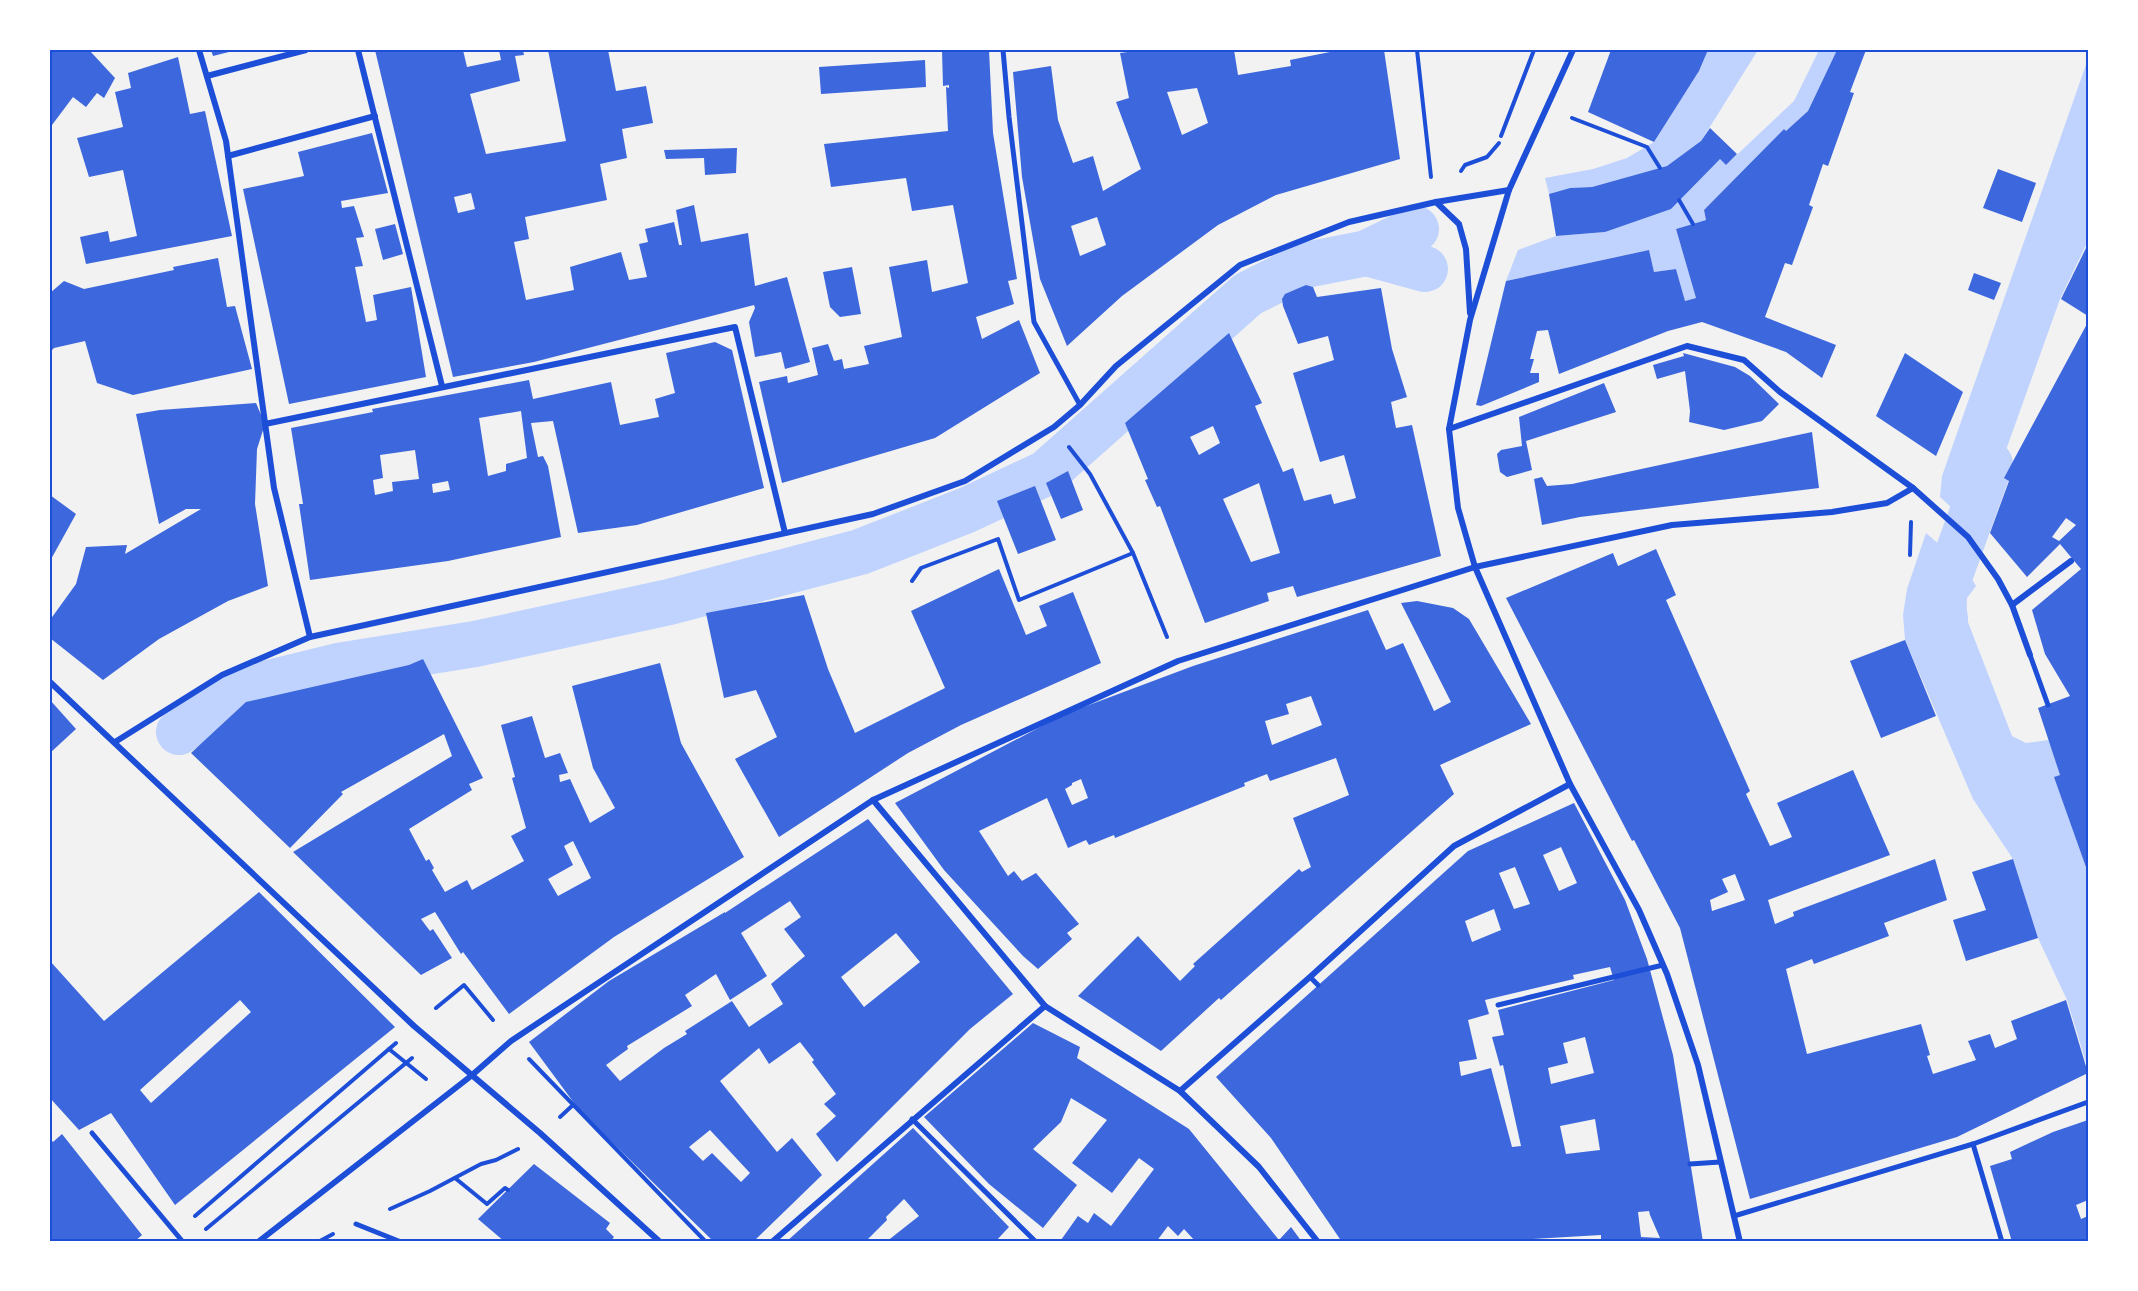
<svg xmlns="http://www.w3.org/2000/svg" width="2138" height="1291" viewBox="0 0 2138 1291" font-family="Mulish,sans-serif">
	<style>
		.water { fill: #bfd3fe }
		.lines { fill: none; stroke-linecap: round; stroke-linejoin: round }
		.canal { stroke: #bfd3fe; stroke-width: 46 }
		.building { fill: #3d67dc; fill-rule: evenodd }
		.path { stroke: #1d4ed8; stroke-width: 4 }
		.pedestrian { stroke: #1d4ed8; stroke-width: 5 }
		.minor { stroke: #1d4ed8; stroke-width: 6 }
		.neatline { fill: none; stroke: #1d4ed8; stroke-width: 2 }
	</style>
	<rect width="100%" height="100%" fill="#f2f2f2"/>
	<g class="water">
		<path d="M1708 50H1758L1701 141 1667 166 1592 187 1570 188 1549 194 1545 178 1593 169 1627 158 1654 142 1699 71Z"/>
		<path d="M1819 50H1837L1808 111 1786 131 1784 129 1704 210 1706 220 1676 229 1696 298 1685 301 1676 269 1654 272 1649 250 1506 281 1518 250 1556 236 1605 232 1720 159 1726 165 1794 101Z"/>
		<path d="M2088 59V241L2060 299 1977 531 1940 497 1942 476Z"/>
		<path d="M1926 533 1964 566 1976 586 1967 598 1966 617 2012 736 2026 743 2049 740 2060 775 2055 777 2088 874V1069L2067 1000 2038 938 2013 859 1973 799 1905 640 1903 615 1907 589Z"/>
	</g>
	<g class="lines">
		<g class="canal">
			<path d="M1367 253 1425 269"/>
			<path d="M1945 619 1942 597 1990 464"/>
			<path d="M179 732 237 691 338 666 475 644 669 602 860 552 967 510 1046 473 1248 294 1306 265 1367 253 1416 229"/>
		</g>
	</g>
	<g class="building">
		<path d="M50 50H94L90 51 115 78 104 98 97 93 86 107 73 97 52 125 50 132Z"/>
		<path d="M211 50H237L213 56Z"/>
		<path d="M375 50H463L467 67 501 60 499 50H523L524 55 515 56 520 81 470 94 486 154 566 141 548 50H608L616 91 646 86 653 123 622 129 627 158 600 164 607 200 525 217 529 239 514 242 526 300 574 290 570 267 621 252 629 280 647 277 639 244 648 242 645 229 674 222 679 245H682L676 210 694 205 701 242 748 233 755 286 787 277 810 362 785 369 781 352 755 357 749 322 755 308 754 305 534 362 453 377ZM471 193 475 209 458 213 454 197Z"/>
		<path d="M942 50H989L993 133 1017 279 1008 281 1014 304 976 317 982 339 1019 320 1040 373 935 438 782 483 759 382 787 376 788 383 818 375 812 348 828 344 834 361 842 359 844 369 869 364 864 346 902 337 889 267 927 260 932 292 968 283 953 205 912 211 906 178 831 187 824 144 948 131 946 87 949 88V85L943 86Z"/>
		<path d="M1143 50H1234L1238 75 1291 66 1290 60 1340 50H1384L1400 159 1276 195 1218 225 1122 296 1067 346 1040 279 1022 177 1013 72 1051 66 1058 120 1073 163 1093 156 1103 191 1141 169 1116 102 1129 98 1120 53ZM1197 88 1208 123 1182 135 1167 92ZM1097 217 1106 245 1080 256 1071 226Z"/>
		<path d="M1611 50H1708L1699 71 1654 142 1588 112Z"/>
		<path d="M1837 50H1866L1850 92 1854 93 1828 166 1823 164 1809 205 1813 207 1792 265 1785 263 1765 317 1836 345 1822 378 1786 352 1702 322 1668 331 1559 374 1548 330 1537 331 1530 359H1534L1530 373H1539V382L1481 406 1476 405 1506 281 1649 250 1654 272 1676 269 1685 301 1696 298 1676 229 1706 220 1704 210 1784 129 1786 131 1808 111Z"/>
		<path d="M178 57 190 114 205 111 232 236 86 264 80 237 108 231 110 242 137 236 123 170 89 177 77 138 123 127 115 92 131 88 128 73Z"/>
		<path d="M925 60 926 87 821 94 819 67Z"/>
		<path d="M1710 128 1737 154 1726 165 1720 159 1671 209 1605 232 1556 236 1549 194 1570 188 1592 187 1667 166 1701 141Z"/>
		<path d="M372 133 388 193 341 201 342 208 354 206 364 237 356 238 363 266 355 267 366 322 377 320 373 295 411 287 426 377 289 404 243 189 304 176 298 152Z"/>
		<path d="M737 148 736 173 705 175 704 158 666 159 664 150Z"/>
		<path d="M1998 169 2036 183 2022 222 1983 208Z"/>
		<path d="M395 224 403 254 383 260 375 229Z"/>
		<path d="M2088 244V316L2061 299Z"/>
		<path d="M218 258 227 307 235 306 252 369 133 395 97 383 85 341 54 348 50 352V293L64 281 84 289 174 270 173 267Z"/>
		<path d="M852 267 861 314 840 317 830 307 823 272Z"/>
		<path d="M1974 273 2001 283 1994 300 1968 290Z"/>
		<path d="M1306 285 1313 287 1317 297 1381 288 1392 349 1407 397 1391 402 1396 428 1412 425 1441 556 1297 597 1293 586 1267 593 1269 601 1205 623 1160 506 1157 507 1145 480 1148 479 1125 423 1229 333 1262 403 1255 406 1283 472 1293 468 1304 501 1331 494 1334 504 1356 498 1344 455 1320 462 1293 373 1334 360 1328 336 1298 344 1283 306 1282 299 1285 294ZM1213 426 1220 443 1199 455 1190 437ZM1259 483 1280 553 1251 562 1223 499Z"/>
		<path d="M2088 322V873L2054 777 2060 775 2038 708 2070 696 2045 654 2032 610 2081 569 2060 544 2027 577 1990 533 2009 481 2004 478ZM2066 518 2076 525 2059 541 2052 537Z"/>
		<path d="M715 342 732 350 764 488 637 525 578 533 553 421 531 423 538 457 543 456 548 466 561 537 448 561 310 580 299 504H303L291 428 373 412 372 409 529 380 533 399 611 382 620 425 659 417 655 399 675 393 666 353ZM521 411 527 458 506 464V471L488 476 479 418ZM415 450 419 479 392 482 393 491 375 495 373 480 383 478 380 455ZM448 481 450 490 433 493 432 484Z"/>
		<path d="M1683 353 1735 367 1750 376 1779 404 1762 421 1724 430 1689 422 1690 411 1685 371 1657 379 1653 365 1684 356Z"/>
		<path d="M1905 353 1963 392 1936 456 1876 416Z"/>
		<path d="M1604 383 1616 412 1526 441 1532 470 1507 477 1500 472 1497 454 1501 450 1522 446 1519 417Z"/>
		<path d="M256 403 265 424 257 449 255 504 268 586 228 601 159 639 103 680 50 638V620L76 584 86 547 127 545 125 554 201 509H186L159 524 136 414 160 410Z"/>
		<path d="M1812 432 1819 488 1580 517 1542 525 1534 479 1542 477 1547 486 1572 484Z"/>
		<path d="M1068 471 1083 510 1061 519 1046 483Z"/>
		<path d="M1035 486 1056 540 1018 554 997 501Z"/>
		<path d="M50 495 76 514 50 561Z"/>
		<path d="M1656 549 1676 595 1666 600 1750 791 1746 794 1770 846 1792 837 1777 803 1853 770 1890 855 1768 900 1775 924 1794 916 1793 912 1935 859 1947 900 1884 923 1889 936 1814 964 1812 959 1786 969 1807 1054 1921 1024 1930 1055 1927 1056 1933 1074 1976 1060 1968 1041 1990 1034 1995 1048 2017 1039 2011 1021 2066 1000 2088 1073 1957 1137 1750 1199 1680 928 1634 840 1632 841 1506 598 1613 553 1618 566ZM1735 874 1745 900 1712 911 1710 900 1728 892 1722 879Z"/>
		<path d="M999 569 1026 635 1047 626 1039 606 1073 592 1101 663 961 725 908 753 779 837 735 759 777 737 756 690 724 698 706 613 804 595 828 669 855 733 945 688 911 611Z"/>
		<path d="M1417 601 1453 608 1469 619 1531 724 1440 765 1454 794 1221 1000 1219 998 1161 1051 1078 996 1138 936 1180 981 1195 966 1193 964 1299 869 1302 872 1311 867 1293 818 1349 795 1336 758 1270 781 1267 774 1244 783 1245 786 1115 838 1114 835 1089 845 1086 840 1068 848 1047 798 979 831 1008 876 1014 871 1022 881 1036 873 1079 924 1067 933 1072 939 1038 969 1023 956 944 870 895 803 1065 714 1193 666 1368 610 1386 650 1403 643 1434 711 1451 702 1401 603ZM1311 696 1322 725 1272 745 1265 721 1289 714 1286 704ZM1081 779 1088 798 1072 805 1065 789 1072 785V783Z"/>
		<path d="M1905 640 1936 716 1881 738 1850 661Z"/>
		<path d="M423 659 483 778 469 784 472 790 409 829 426 861 429 859 434 868 432 870 445 892 467 880 472 890 524 861 511 836 526 828 512 778 515 777 501 725 532 716 545 758 560 753 568 773 559 775 560 782 570 779 590 823 615 808 593 768 572 686 660 663 681 743 744 857 614 937 509 1014 463 952 461 954 435 912 421 919 430 931 433 929 452 958 421 975 293 852 452 756 444 734 341 792 343 794 290 848 191 753 246 702 409 665ZM573 841 591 878 558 896 548 879 573 865 564 846Z"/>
		<path d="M50 700 76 729 50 753Z"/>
		<path d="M1574 803 1625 900 1647 959 1673 1055 1703 1242H1601V1235L1513 1240V1242H1342L1271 1138 1216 1077 1468 851ZM1561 847 1577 883 1559 891 1543 855ZM1515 867 1530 904 1514 909 1499 873ZM1494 909 1501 930 1472 942 1465 921ZM1610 967 1614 980 1498 1010 1504 1035 1492 1037 1500 1066 1503 1065 1521 1146 1512 1147 1491 1068 1461 1076 1459 1062 1477 1059 1468 1020 1489 1014 1485 1000 1574 979 1573 975ZM1585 1037 1594 1073 1551 1084 1548 1068 1568 1063 1563 1043ZM1595 1119 1600 1150 1566 1154 1560 1126ZM1649 1211 1650 1215 1660 1238 1641 1237 1638 1212Z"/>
		<path d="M868 819 1013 994 970 1029 837 1162 816 1134 836 1116 824 1104 836 1094 812 1062 814 1060 800 1042 769 1064 759 1048 720 1081 777 1152 792 1138 822 1175 753 1242H714L580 1111 529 1042 609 981 725 912V913ZM790 901 801 917 784 929 805 956 771 984 783 1004 749 1027 732 1001 685 1031 687 1034 664 1048 620 1081 606 1065 628 1049 627 1046 692 1006 685 995 716 974 730 1000 767 976 741 933ZM896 933 920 962 864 1007 841 977ZM710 1130 750 1173 741 1182 712 1153 703 1161 689 1147Z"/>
		<path d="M2013 859 2038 938 1966 961 1953 920 1986 910 1972 872Z"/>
		<path d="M259 892 395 1027 175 1205 111 1113 79 1130 50 1098V961L104 1021ZM240 1000 251 1012 151 1103 140 1090Z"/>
		<path d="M1033 1023 1080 1047 1077 1058 1189 1129 1279 1240 1291 1227 1302 1242H1196L1184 1229 1178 1236 1168 1226 1156 1242H1063L1061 1240 1078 1216 1088 1223 1094 1213 1111 1226 1154 1169 1139 1158 1112 1193 1072 1163 1107 1120 1071 1098 1061 1122 1033 1149 1077 1185 1043 1228 989 1184 924 1117Z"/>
		<path d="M2088 1120V1200L2076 1205 2081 1219 2088 1216V1242H2012L1990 1166 2012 1159 2010 1152 2053 1132Z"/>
		<path d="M913 1128 1009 1227 995 1242H886L919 1216 904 1199 886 1217 887 1220 865 1242H786Z"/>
		<path d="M62 1134 142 1235 134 1242H50V1138L53 1142Z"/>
		<path d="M534 1164 610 1223 606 1229 614 1237 610 1242H505L478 1219Z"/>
	</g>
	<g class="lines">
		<g class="path">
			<path d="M1417 50 1431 177"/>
			<path d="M1572 118 1647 147 1660 168"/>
			<path d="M1501 136 1534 50"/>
			<path d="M1461 171 1465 165 1487 157 1499 143"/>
			<path d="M1679 200 1693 224"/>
			<path d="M1069 447 1090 474 1133 553 1167 637"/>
			<path d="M1910 555 1911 522"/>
			<path d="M912 581 921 568 998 539 1019 600 1133 553"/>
			<path d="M436 1008 464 985 493 1020"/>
			<path d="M389 1049 426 1079"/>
			<path d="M529 1059 706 1242"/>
			<path d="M560 1117 573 1105"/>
			<path d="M455 1178 487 1204 505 1188 508 1190"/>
			<path d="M390 1209 430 1191 481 1164 496 1160 518 1149"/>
			<path d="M195 1216 396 1043"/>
			<path d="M206 1229 412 1058"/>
			<path d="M318 1242 333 1234"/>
		</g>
		<g class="pedestrian">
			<path d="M1003 50 1009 117 1034 322 1080 405"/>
			<path d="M2030 655 2048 705"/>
			<path d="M1310 977 1318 985"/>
			<path d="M1498 1005 1663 965"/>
			<path d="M912 1119 1036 1242"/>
			<path d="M92 1133 183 1242"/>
			<path d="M1973 1144 2002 1242"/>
			<path d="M1690 1164 1720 1162"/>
			<path d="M1734 1216 1973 1144 2088 1102"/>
			<path d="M356 1224 401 1242"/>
		</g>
		<g class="minor">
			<path d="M199 50 226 141 274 488 310 637"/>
			<path d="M358 50 442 386"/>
			<path d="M1573 50 1509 190 1470 320 1449 429 1458 508 1475 567 1570 784 1639 910 1667 974 1698 1065 1740 1242"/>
			<path d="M207 76 306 50"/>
			<path d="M228 156 375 116"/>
			<path d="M1436 202 1459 224 1466 249 1470 313"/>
			<path d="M265 424 735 327 785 533"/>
			<path d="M1449 429 1687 346 1744 360 1780 392 1913 488 1968 537 1998 579 2012 605 2030 655"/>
			<path d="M2012 605 2071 561"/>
			<path d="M50 682 414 1026 540 1133 660 1242"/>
			<path d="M115 742 222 675 310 637 873 514 965 481 1054 427 1080 405 1116 366 1240 265 1349 222 1436 202 1509 190"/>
			<path d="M873 800 1045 1006 1180 1091 1259 1167 1318 1242"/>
			<path d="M1180 1091 1310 977 1454 846 1570 784"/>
			<path d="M258 1242 471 1076 511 1041 873 800 1178 661 1475 567 1672 525 1832 512 1887 503 1913 488"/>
			<path d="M772 1242 1045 1006"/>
		</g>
	</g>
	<rect width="2138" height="1291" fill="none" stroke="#ffffff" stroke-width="102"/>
	<rect x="51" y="51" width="2036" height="1189" class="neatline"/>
</svg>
